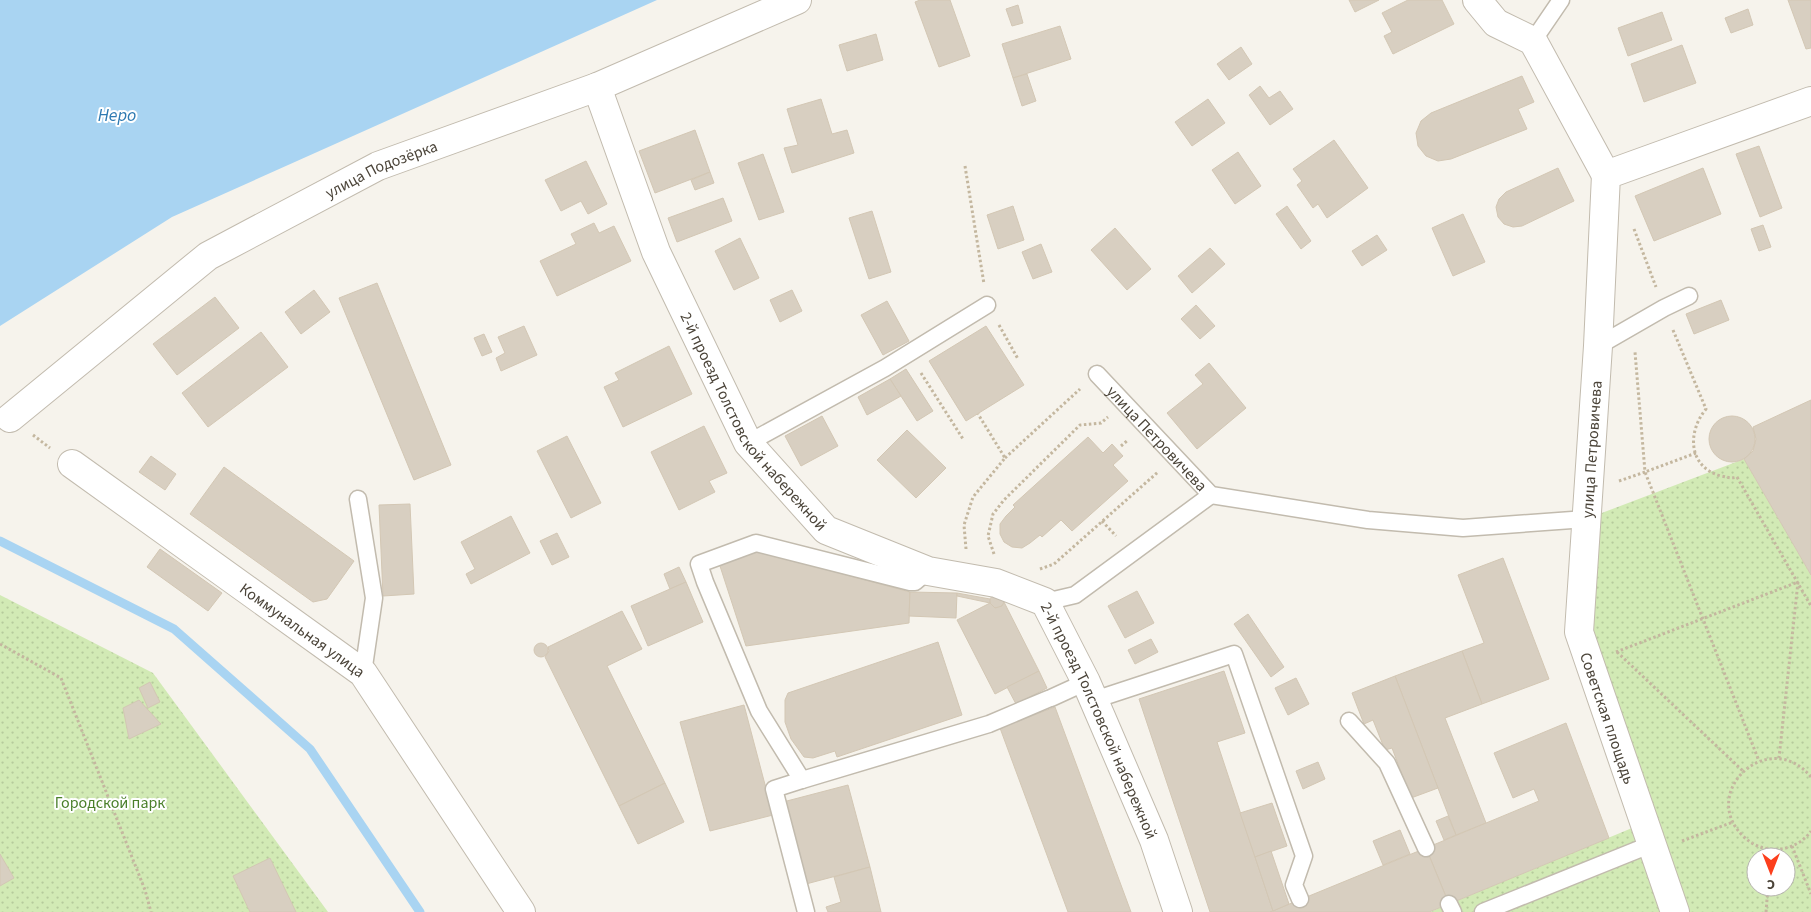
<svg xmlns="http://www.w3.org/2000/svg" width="1811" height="912" viewBox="0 0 1811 912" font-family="'Source Sans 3',sans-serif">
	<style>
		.green { fill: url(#green-dots); fill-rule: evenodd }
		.water { fill: #a9d4f2 }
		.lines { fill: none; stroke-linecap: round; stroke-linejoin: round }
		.stream { stroke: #a9d4f2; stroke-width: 9 }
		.building { fill: #d8cfc1; stroke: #d3c7b4 }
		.service-casing { stroke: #c2bbae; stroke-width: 19 }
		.minor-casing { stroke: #c2bbae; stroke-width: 30 }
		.path { stroke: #c4b79f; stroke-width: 3; stroke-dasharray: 2.5 2.5; stroke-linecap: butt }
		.service { stroke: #fff; stroke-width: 16 }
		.minor { stroke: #fff; stroke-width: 28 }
		.labels { text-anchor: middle; stroke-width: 4; stroke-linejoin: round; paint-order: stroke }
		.street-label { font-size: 16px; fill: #4b4439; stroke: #fff }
		.park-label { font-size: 16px; fill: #4a7f2a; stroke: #fff }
		.water-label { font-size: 18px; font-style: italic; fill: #2e7ab2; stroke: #fff }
	</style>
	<defs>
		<pattern id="green-dots" width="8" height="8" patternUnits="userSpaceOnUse" patternTransform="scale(1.25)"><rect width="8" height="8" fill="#d2eab5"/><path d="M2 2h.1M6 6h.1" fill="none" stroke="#b6ca9c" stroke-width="1.8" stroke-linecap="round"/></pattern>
	</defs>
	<rect width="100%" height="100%" fill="#f6f3ec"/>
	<g class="green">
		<path d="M1744 459 1811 575V912H1430L1644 823 1579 632 1586 519ZM1756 857H1786V887H1756Z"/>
		<path d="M0 595 153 673 328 912H0Z"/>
	</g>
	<path class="water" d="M0 0H657L172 217 0 326Z"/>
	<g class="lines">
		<path class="stream" d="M0 541 174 629 310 749 420 912"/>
	</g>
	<g class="building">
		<path d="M920 0H950L970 56 939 67 915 2Z"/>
		<path d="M1349 0H1379L1355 12Z"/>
		<path d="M1408 0H1442L1454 24 1393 54 1384 36 1392 32 1382 13Z"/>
		<path d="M1788 0H1811V48L1806 49Z"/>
		<path d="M1018 5 1023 23 1012 26 1006 9Z"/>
		<path d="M1748 9 1753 25 1731 33 1725 18Z"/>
		<path d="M1662 12 1672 40 1628 56 1618 28Z"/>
		<path d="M1060 26 1071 59 1013 78 1002 44Z"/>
		<path d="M876 34 883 60 847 71 839 45Z"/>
		<path d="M1682 45 1696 83 1644 102 1631 64Z"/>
		<path d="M1241 47 1252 64 1229 80 1217 64Z"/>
		<path d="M1027 74 1036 101 1022 106 1013 78Z"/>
		<path d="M1522 76 1534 102 1518 109 1527 129 1451 159 1438 161 1426 156 1418 146 1416 133 1421 121 1431 113Z"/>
		<path d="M1260 86 1269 98 1280 91 1293 109 1270 125 1249 95Z"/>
		<path d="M821 99 832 134 847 130 854 153 792 173 784 148 798 145 787 109Z"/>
		<path d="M1208 99 1225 123 1192 146 1175 122Z"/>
		<path d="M695 130 710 172 655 193 639 151Z"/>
		<path d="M1334 140 1368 188 1327 218 1318 204 1313 208 1297 185 1302 181 1293 169Z"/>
		<path d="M1759 146 1782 208 1760 217 1736 154Z"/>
		<path d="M1238 152 1261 186 1235 204 1212 170Z"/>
		<path d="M763 154 784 212 759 220 738 163Z"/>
		<path d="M586 161 607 204 588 214 581 201 561 211 545 180Z"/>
		<path d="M1558 168 1574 201 1522 226 1513 227 1504 224 1498 217 1496 207 1499 199 1506 192Z"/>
		<path d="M1703 168 1721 214 1654 241 1635 196Z"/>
		<path d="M710 172 714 183 695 190 691 180Z"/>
		<path d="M723 198 732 221 677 242 668 218Z"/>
		<path d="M1013 206 1024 240 998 249 987 215Z"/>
		<path d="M1287 206 1311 241 1301 249 1276 214Z"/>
		<path d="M872 211 891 272 869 279 849 218Z"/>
		<path d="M1463 214 1485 262 1453 276 1432 228Z"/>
		<path d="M594 223 599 233 614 226 631 261 557 296 540 261 576 244 571 234Z"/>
		<path d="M1763 225 1771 247 1759 251 1751 229Z"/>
		<path d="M1115 228 1151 269 1127 290 1091 250Z"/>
		<path d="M1377 235 1387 250 1362 266 1352 251Z"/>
		<path d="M740 238 759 278 734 290 715 251Z"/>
		<path d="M1041 244 1052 272 1033 279 1022 252Z"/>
		<path d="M1210 248 1225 264 1192 293 1178 276Z"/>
		<path d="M377 283 451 465 414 480 339 298Z"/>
		<path d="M314 290 330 312 301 334 285 312Z"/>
		<path d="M792 290 802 311 780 322 770 300Z"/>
		<path d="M215 297 239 328 177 375 153 344Z"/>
		<path d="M1721 300 1729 320 1694 334 1686 314Z"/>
		<path d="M887 301 909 341 883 355 861 315Z"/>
		<path d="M1196 305 1215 326 1200 339 1181 319Z"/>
		<path d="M524 326 537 355 501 371 496 358 505 353 498 337Z"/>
		<path d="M986 326 1024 385 966 421 929 361Z"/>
		<path d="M261 332 288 367 208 427 182 393Z"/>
		<path d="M484 334 492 352 482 356 474 338Z"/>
		<path d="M669 346 692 394 623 427 604 387 619 380 615 373Z"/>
		<path d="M1209 363 1246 408 1197 449 1167 413 1203 384 1195 375Z"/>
		<path d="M906 369 933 411 917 421 890 379Z"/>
		<path d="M890 379 901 396 867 415 858 397Z"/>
		<path d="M1811 400V575L1744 459 1753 451 1756 439 1753 427Z"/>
		<circle cx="1732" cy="439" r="23"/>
		<path d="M822 416 838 446 801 466 785 436Z"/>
		<path d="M704 426 727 473 709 481 715 492 679 510 651 452Z"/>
		<path d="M907 430 946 468 916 498 877 460Z"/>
		<path d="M567 436 601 503 571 518 537 451Z"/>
		<path d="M1088 437 1103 453 1112 444 1123 456 1113 465 1128 481 1072 531 1061 520 1042 537 1040 535 1030 543 1022 548 1012 547 1004 542 1000 534V524L1006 516 1015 507 1013 505Z"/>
		<path d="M151 456 176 474 165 490 139 472Z"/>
		<path d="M224 467 354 561 327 599 313 602 190 514Z"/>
		<path d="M410 504 414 594 383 596 379 505Z"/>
		<path d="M511 516 530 553 471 584 466 574 475 569 461 542Z"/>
		<path d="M557 533 569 557 552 565 540 541Z"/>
		<path d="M160 549 222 593 208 611 147 567Z"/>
		<path d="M758 551 910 592 909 623 746 646 719 563Z"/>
		<path d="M1503 558 1549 679 1482 704 1462 651 1484 643 1458 575Z"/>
		<path d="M679 567 686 582 670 589 664 574Z"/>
		<path d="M686 582 703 622 648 646 631 606Z"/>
		<path d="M1137 591 1154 623 1125 638 1108 606Z"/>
		<path d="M910 592 957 593 956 618 909 616Z"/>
		<path d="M957 593 990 599V603L957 596Z"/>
		<circle cx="997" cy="601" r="7"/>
		<path d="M1004 602 1039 671 995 694 957 620 990 603 995 608 1002 606Z"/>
		<path d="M622 611 642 649 607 666 665 783 619 806 545 657 549 651 548 647Z"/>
		<path d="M1248 614 1284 667 1271 677 1234 624Z"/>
		<path d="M1151 639 1158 652 1135 664 1128 650Z"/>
		<path d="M938 642 962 715 837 757 835 751 813 758 804 757 791 739 785 722V700L788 693Z"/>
		<circle cx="541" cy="650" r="7"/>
		<path d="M1462 651 1482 704 1445 718 1486 823 1456 835 1395 676Z"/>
		<path d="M1039 671 1047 688 1016 704 1007 687Z"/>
		<path d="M1224 671 1245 733 1217 742 1273 911 1270 912H1210L1139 699Z"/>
		<path d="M1395 676 1438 788 1411 798 1392 748 1385 750 1373 720 1364 724 1352 693Z"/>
		<path d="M1296 678 1309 704 1288 715 1275 688Z"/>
		<path d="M150 682 160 702 148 708 139 688Z"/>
		<path d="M139 700 161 724 129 739 123 708Z"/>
		<path d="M744 705 773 815 710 831 680 722Z"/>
		<path d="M1055 707 1131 912H1068L1000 728Z"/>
		<path d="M1566 723 1609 838 1449 904 1426 848 1539 801 1534 789 1513 798 1494 753Z"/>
		<path d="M1318 762 1325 779 1303 789 1296 771Z"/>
		<path d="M665 783 684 822 638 844 619 806Z"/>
		<path d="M848 785 870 867 806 884 783 802Z"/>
		<path d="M1272 803 1287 846 1255 857 1240 813Z"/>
		<path d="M1448 816 1456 835 1444 840 1436 821Z"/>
		<path d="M1400 830 1410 854 1383 865 1373 841Z"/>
		<path d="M1426 848 1449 904 1429 912H1270Z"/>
		<path d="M1271 851 1289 904 1273 911 1255 857Z"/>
		<path d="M0 854 14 878 0 886Z"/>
		<path d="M270 858 296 912H250L233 876Z"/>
		<path d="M870 867 881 912H828L826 907 841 902 834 877Z"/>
	</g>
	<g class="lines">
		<defs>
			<g id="service">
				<path d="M1533 41 1561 0"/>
				<path d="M1598 346 1664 308 1689 296"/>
				<path id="s1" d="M1097 374 1211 495 1368 520 1463 528 1586 519"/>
				<path d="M748 443 885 368 987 305"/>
				<path d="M358 499 374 598 363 673"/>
				<path d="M1045 602 1075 595 1211 495"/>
				<path d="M1051 698 1086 682"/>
				<path d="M1094 700 1234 654 1304 856 1294 885 1300 899"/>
				<path d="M1349 721 1387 763 1426 848"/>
				<path d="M802 780 989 724 1048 699"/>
				<path d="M1449 904 1453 912"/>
				<path d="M806 912 774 789 802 780 759 711 705 582 699 564 756 543 910 582H915L928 571"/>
				<path d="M1483 912 1652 844"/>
			</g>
			<g id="minor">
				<path d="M1477 0 1496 23 1533 41 1606 175"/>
				<path id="s2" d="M597 87 656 252 748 443 826 530 928 571 996 583 1045 602 1086 682 1154 840 1178 912"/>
				<path id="s3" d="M10 418 208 256 378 166 597 87 797 0"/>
				<path id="s4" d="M72 464 363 673 521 912"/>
				<path id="s5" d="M1675 912 1579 632 1598 346 1606 175 1811 101"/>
			</g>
		</defs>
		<use href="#service" class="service-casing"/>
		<use href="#minor" class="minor-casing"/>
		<g class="path">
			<path d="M965 166 984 284"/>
			<path d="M1634 229 1656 287"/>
			<path d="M999 325 1018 359"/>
			<path d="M1673 330 1706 409C1687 432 1688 467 1721 476 1727 477 1731 479 1737 477L1811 606"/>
			<path d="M921 373 963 439"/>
			<path d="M33 435 50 448"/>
			<path d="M1121 446 1128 440"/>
			<path d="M1696 453 1645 472 1759 761"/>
			<path d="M1005 458 1080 389"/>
			<path d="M1619 481 1645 472 1635 352"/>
			<path d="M1102 521 1116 536"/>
			<path d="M966 549 964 525 973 497 1005 458 978 414"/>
			<path d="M994 554 988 536 993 514 1004 500 1080 425 1101 423 1108 417"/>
			<path d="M1040 569 1054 564 1158 472"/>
			<path d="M0 644 61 678 145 890 151 912"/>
			<path d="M1616 652 1798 582 1779 758"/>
			<path d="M1617 652 1743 771"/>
			<path d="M1811 777C1769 726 1698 792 1743 836 1751 844 1760 848 1770 849 1786 851 1802 844 1811 831"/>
			<path d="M1682 841 1733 822"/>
			<path d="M1792 846 1811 894"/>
			<path d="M1770 857 1771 849"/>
			<path d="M1766 912 1768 887"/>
		</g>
		<use href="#service" class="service"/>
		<use href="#minor" class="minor"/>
	</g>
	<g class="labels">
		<g class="street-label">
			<text dy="6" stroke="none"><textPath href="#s3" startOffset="450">улица Подозёрка</textPath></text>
			<text dy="6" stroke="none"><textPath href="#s2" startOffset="372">2-й проезд Толстовской набережной</textPath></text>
			<text dy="6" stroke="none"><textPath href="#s1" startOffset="88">улица Петровичева</textPath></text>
			<text dy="6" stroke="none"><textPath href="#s5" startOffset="479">улица Петровичева</textPath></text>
			<text dy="6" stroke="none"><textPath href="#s4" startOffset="284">Коммунальная улица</textPath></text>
			<text transform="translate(1608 718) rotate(71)" y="6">Советская площадь</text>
			<text dy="6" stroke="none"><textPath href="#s2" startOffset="866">2-й проезд Толстовской набережной</textPath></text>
		</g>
		<g class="park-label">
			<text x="110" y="808">Городской парк</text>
		</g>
		<g class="water-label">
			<text x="117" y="121">Неро</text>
		</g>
	</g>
	<g transform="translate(1771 872) rotate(180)"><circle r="24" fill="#ffffff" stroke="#b7b4b0"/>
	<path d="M0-4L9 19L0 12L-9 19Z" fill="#fc3f1d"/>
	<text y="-8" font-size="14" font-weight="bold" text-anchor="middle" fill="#4b4439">С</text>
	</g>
</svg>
